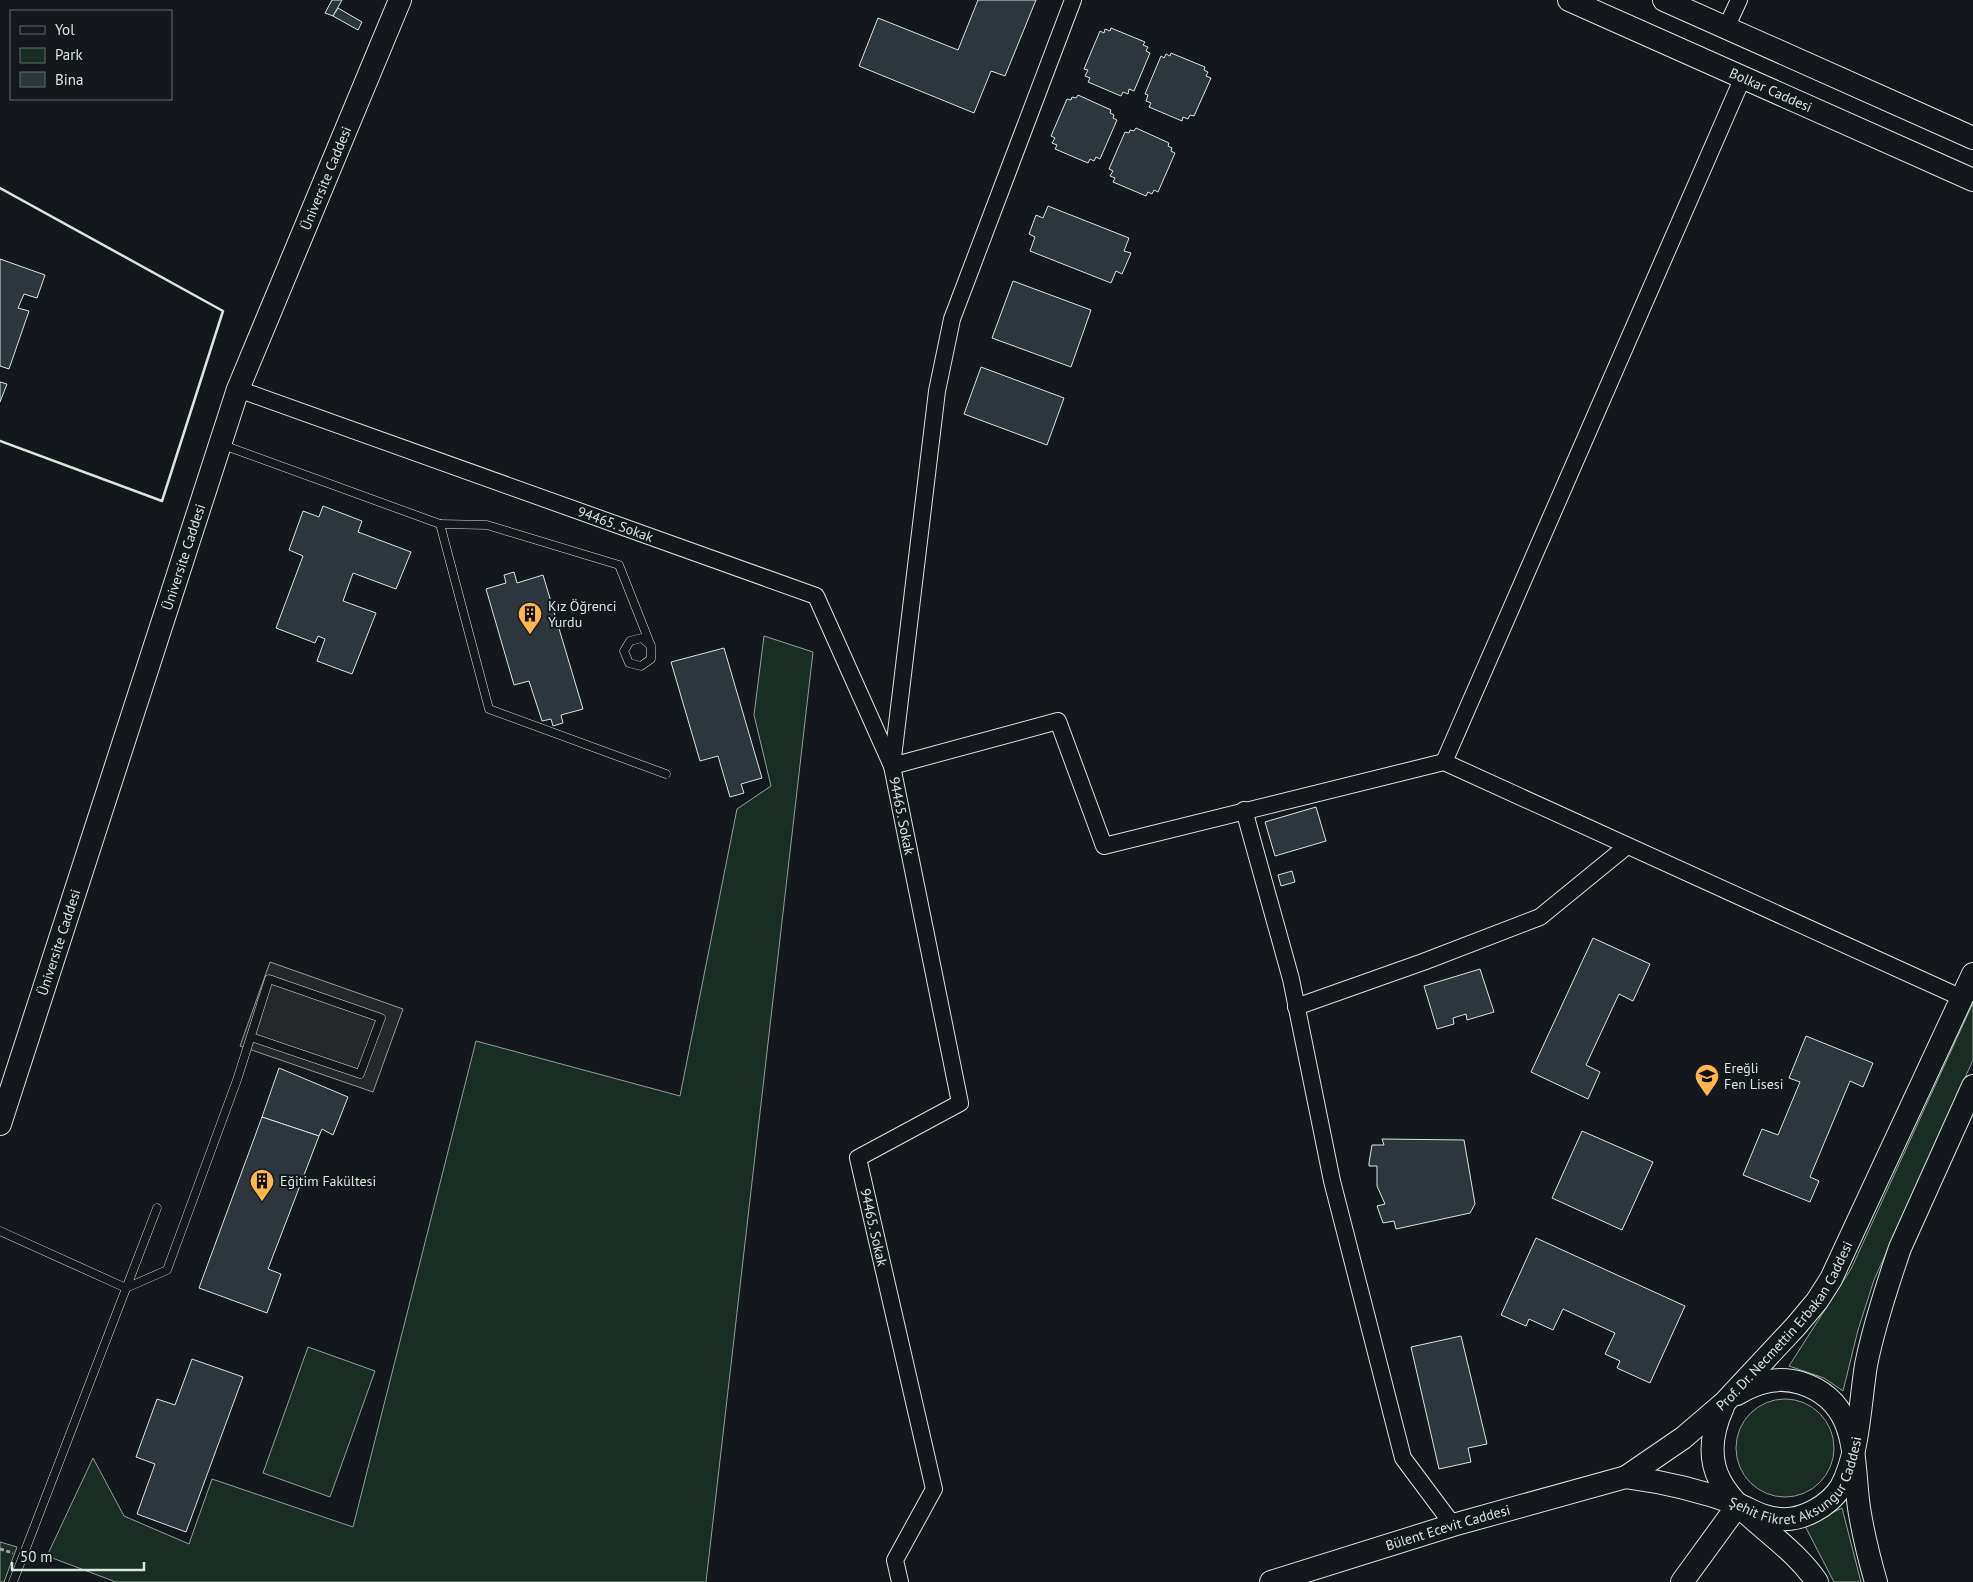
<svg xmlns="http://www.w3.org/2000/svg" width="1973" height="1582" viewBox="0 0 1973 1582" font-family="'PT Sans',sans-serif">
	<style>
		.green { fill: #1a2d24; stroke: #939e99 }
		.parking { fill: #24282b; stroke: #939e99 }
		.building { fill: #2c363c; stroke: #d8e6dc }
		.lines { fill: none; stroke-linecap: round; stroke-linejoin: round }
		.lane-casing { stroke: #d8e6dc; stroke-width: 9 }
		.street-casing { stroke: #d8e6dc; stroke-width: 18 }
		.secondary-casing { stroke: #d8e6dc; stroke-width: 24 }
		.path { stroke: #9da8a2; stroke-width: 3; stroke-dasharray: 4 2.5; stroke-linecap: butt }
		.lane { stroke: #14181c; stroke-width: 8 }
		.street { stroke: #14181c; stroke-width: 16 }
		.secondary { stroke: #14181c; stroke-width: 22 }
		.wall { stroke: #d8e6dc; stroke-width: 2.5 }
		.labels { text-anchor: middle; stroke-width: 4; stroke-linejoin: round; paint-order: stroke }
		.street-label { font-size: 14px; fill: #d8e6dc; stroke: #14181c }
		.poi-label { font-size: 14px; fill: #d8e6dc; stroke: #14181c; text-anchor: start }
	</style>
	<rect width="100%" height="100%" fill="#14181c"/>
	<g class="green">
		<path d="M764 636 813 652 706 1582H116L47 1556 93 1458 124 1516 189 1544 212 1479 353 1527 476 1041 680 1096 737 809 771 786 754 715Z"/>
		<path d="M1973 1003V1060L1874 1280 1858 1330 1843 1391 1824 1378 1789 1366 1851 1269Z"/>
		<path d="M308 1347 375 1371 330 1497 263 1473Z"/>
		<circle cx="1785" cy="1448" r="49"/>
		<path d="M1842 1508 1861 1582H1834L1805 1526Z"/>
		<path d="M0 1542 17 1547 4 1582H0Z"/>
	</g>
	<path class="parking" d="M270 962 403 1009 373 1092 240 1046Z"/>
	<g class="building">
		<path d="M332 0H342L333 16 325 13Z"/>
		<path d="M978 0H1036L1005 76 991 71 974 113 859 66 878 18 958 50Z"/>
		<path d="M338 8 362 22 358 30 333 16Z"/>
		<path d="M1111 28 1145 42 1143 45 1148 47 1146 51 1150 53 1134 91 1129 89 1128 94 1123 92 1121 96 1088 82 1090 78 1085 76 1088 70 1084 69 1100 31 1104 33 1105 29 1110 31Z"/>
		<path d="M1171 53 1205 67 1204 70 1208 72 1206 76 1211 78 1194 116 1190 115 1188 119 1183 117 1182 121 1149 107 1151 103 1146 101 1148 95 1145 94 1161 56 1164 58 1166 54 1170 56Z"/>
		<path d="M1078 95 1111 110 1110 113 1114 115 1113 118 1117 120 1100 159 1096 157 1094 161 1090 159 1088 163 1055 149 1057 145 1052 143 1055 138 1051 136 1067 99 1071 100 1072 97 1076 98Z"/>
		<path d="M1136 128 1169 143 1168 146 1172 148 1171 151 1175 153 1158 192 1154 190 1152 194 1148 192 1146 196 1113 182 1115 178 1110 176 1113 171 1109 169 1125 132 1129 133 1130 130 1134 131Z"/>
		<path d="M1048 206 1129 238 1124 251 1131 253 1122 274 1116 271 1111 283 1030 251 1035 237 1029 234 1036 215 1043 218Z"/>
		<path d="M0 259 45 275 37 298 24 294 18 308 29 311 9 369 0 366Z"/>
		<path d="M1013 281 1091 310 1071 367 992 338Z"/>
		<path d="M981 367 1064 398 1047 445 964 414Z"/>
		<path d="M0 382 7 384 0 402Z"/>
		<path d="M323 506 362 521 358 532 411 552 396 589 353 573 343 601 376 613 352 674 317 661 325 639 318 636 315 643 276 628 303 556 289 550 303 511 319 517Z"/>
		<path d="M514 572 517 583 543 575 583 709 561 715 563 723 553 726 551 719 542 721 529 681 514 685 486 589 506 583 504 575Z"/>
		<path d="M724 648 762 778 741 784 744 793 730 797 718 756 700 761 671 662Z"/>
		<path d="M1316 807 1326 841 1275 856 1265 822Z"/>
		<path d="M1292 871 1295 882 1281 886 1278 875Z"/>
		<path d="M1593 938 1650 964 1633 1001 1619 994 1586 1065 1600 1072 1588 1099 1531 1072Z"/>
		<path d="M1480 969 1494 1012 1467 1020 1466 1014 1453 1018 1454 1024 1437 1029 1424 986Z"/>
		<path d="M1806 1036 1873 1063 1863 1087 1850 1081 1810 1177 1819 1181 1810 1202 1743 1175 1762 1129 1778 1135 1800 1082 1789 1078Z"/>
		<path d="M279 1068 348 1097 333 1135 322 1129 319 1136 262 1117Z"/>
		<path d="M262 1117 319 1136 268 1269 281 1274 267 1313 199 1288Z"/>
		<path d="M1582 1131 1653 1162 1622 1230 1552 1198Z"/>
		<path d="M1382 1139 1464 1140 1475 1204 1470 1213 1396 1229 1394 1221 1383 1223 1377 1206 1385 1204 1377 1186V1166H1369V1163L1372 1145H1384Z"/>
		<path d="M1536 1238 1685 1306 1650 1383 1617 1368 1620 1361 1605 1354 1615 1333 1563 1309 1553 1330 1529 1319 1526 1326 1501 1315Z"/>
		<path d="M1461 1336 1487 1444 1468 1448 1471 1462 1439 1469 1411 1347Z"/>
		<path d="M192 1359 243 1377 186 1532 137 1514 155 1464 136 1457 157 1399 175 1405Z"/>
	</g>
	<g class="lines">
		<defs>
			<g id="lane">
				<path d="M223 445 440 524 489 709 666 774"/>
				<path d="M440 524 487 525 619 565 651 646V659L641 666 629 663 624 651 630 641 642 638 651 646"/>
				<path d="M0 1231 126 1288 167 1270 237 1080 269 979 381 1018 360 1074 251 1037"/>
				<path d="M13 1582 157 1208"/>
			</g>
			<g id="street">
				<path d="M1073 0 952 319 937 391 892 766 1058 721 1104 846 1444 762 1962 998"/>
				<path d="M1726 28 1739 0"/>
				<path id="s1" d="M238 389 816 596 892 766 960 1103 858 1158 934 1489 895 1560 900 1582"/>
				<path d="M1444 762 1743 77"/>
				<path d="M1244 810 1291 979 1332 1181 1403 1458 1453 1525"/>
				<path d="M1296 1007 1423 962 1540 917 1627 846"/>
			</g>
			<g id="secondary">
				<path id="s2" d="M1569 0 1973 180"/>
				<path d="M1664 0 1973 138"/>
				<path id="s3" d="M0 1124 238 389 400 0"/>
				<path d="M1737 1394C1756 1382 1779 1376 1801 1383 1860 1402 1852 1458 1859 1508 1863 1533 1869 1558 1876 1582"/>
				<path d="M1723 1407C1681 1499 1774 1518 1817 1582"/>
				<path id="s4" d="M1626 1477C1664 1482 1702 1491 1737 1504 1752 1510 1762 1518 1780 1519 1802 1521 1829 1506 1841 1487 1859 1454 1860 1402 1866 1365 1874 1325 1887 1286 1900 1248L1973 1086"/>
				<path id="s5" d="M1271 1582 1453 1525 1626 1477 1683 1438 1725 1402 1796 1326 1817 1301 1831 1279 1973 974"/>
				<path d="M1682 1582 1738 1505"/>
			</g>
		</defs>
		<use href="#lane" class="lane-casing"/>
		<use href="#street" class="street-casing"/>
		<use href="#secondary" class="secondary-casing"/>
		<path class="path" d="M0 1549 13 1553"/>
		<use href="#lane" class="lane"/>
		<use href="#street" class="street"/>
		<use href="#secondary" class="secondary"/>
		<path class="wall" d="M0 188 223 311 162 501 0 441"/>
	</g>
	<defs>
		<symbol id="building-pin" viewBox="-11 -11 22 30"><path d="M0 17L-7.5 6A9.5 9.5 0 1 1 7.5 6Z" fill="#ffb74d" stroke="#14181c"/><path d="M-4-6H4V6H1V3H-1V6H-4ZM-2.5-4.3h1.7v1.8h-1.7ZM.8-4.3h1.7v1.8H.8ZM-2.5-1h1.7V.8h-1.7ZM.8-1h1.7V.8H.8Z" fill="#111"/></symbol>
		<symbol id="school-pin" viewBox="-11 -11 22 30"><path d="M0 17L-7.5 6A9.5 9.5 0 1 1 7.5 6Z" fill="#ffb74d" stroke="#14181c"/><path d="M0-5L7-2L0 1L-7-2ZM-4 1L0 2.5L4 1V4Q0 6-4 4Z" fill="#111"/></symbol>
	</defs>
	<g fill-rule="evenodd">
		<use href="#building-pin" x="516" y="600" width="28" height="38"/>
		<use href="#school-pin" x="1693" y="1062" width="28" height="38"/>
		<use href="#building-pin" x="248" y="1167" width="28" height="38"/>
	</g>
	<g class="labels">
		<g class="street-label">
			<text dy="5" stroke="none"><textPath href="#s2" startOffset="221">Bolkar Caddesi</textPath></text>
			<text dy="5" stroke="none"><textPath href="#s3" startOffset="1001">Üniversite Caddesi</textPath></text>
			<text dy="5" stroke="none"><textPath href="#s1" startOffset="401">94465. Sokak</textPath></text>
			<text dy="5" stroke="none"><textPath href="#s3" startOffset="596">Üniversite Caddesi</textPath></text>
			<text dy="5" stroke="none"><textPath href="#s1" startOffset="851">94465. Sokak</textPath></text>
			<text dy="5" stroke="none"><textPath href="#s3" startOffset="191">Üniversite Caddesi</textPath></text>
			<text dy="5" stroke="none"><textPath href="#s1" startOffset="1331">94465. Sokak</textPath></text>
			<text dy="5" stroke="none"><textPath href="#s5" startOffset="592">Prof. Dr. Necmettin Erbakan Caddesi</textPath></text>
			<text dy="5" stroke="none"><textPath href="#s4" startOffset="196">Şehit Fikret Aksungur Caddesi</textPath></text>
			<text dy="5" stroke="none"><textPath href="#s5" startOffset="185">Bülent Ecevit Caddesi</textPath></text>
		</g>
		<g class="poi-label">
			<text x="548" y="611">Kız Öğrenci<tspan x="548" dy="16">Yurdu</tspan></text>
			<text x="1724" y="1073">Ereğli<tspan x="1724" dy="16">Fen Lisesi</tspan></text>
			<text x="280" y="1186">Eğitim Fakültesi</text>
		</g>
	</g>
	<rect x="10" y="10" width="162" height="90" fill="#14181c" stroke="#626a69"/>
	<rect x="20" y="26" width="25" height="8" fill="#14181c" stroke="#626a69"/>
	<text x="55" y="35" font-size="15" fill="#d8e6dc">Yol</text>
	<rect x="20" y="48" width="25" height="15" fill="#1a2d24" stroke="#626a69"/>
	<text x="55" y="60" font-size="15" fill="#d8e6dc">Park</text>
	<rect x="20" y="72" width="25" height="15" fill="#2c363c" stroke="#626a69"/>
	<text x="55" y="85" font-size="15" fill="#d8e6dc">Bina</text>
	<path d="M12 1562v8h132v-8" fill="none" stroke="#d8e6dc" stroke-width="2.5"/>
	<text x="20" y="1562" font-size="15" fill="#d8e6dc" stroke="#14181c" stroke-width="4" paint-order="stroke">50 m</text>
</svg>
